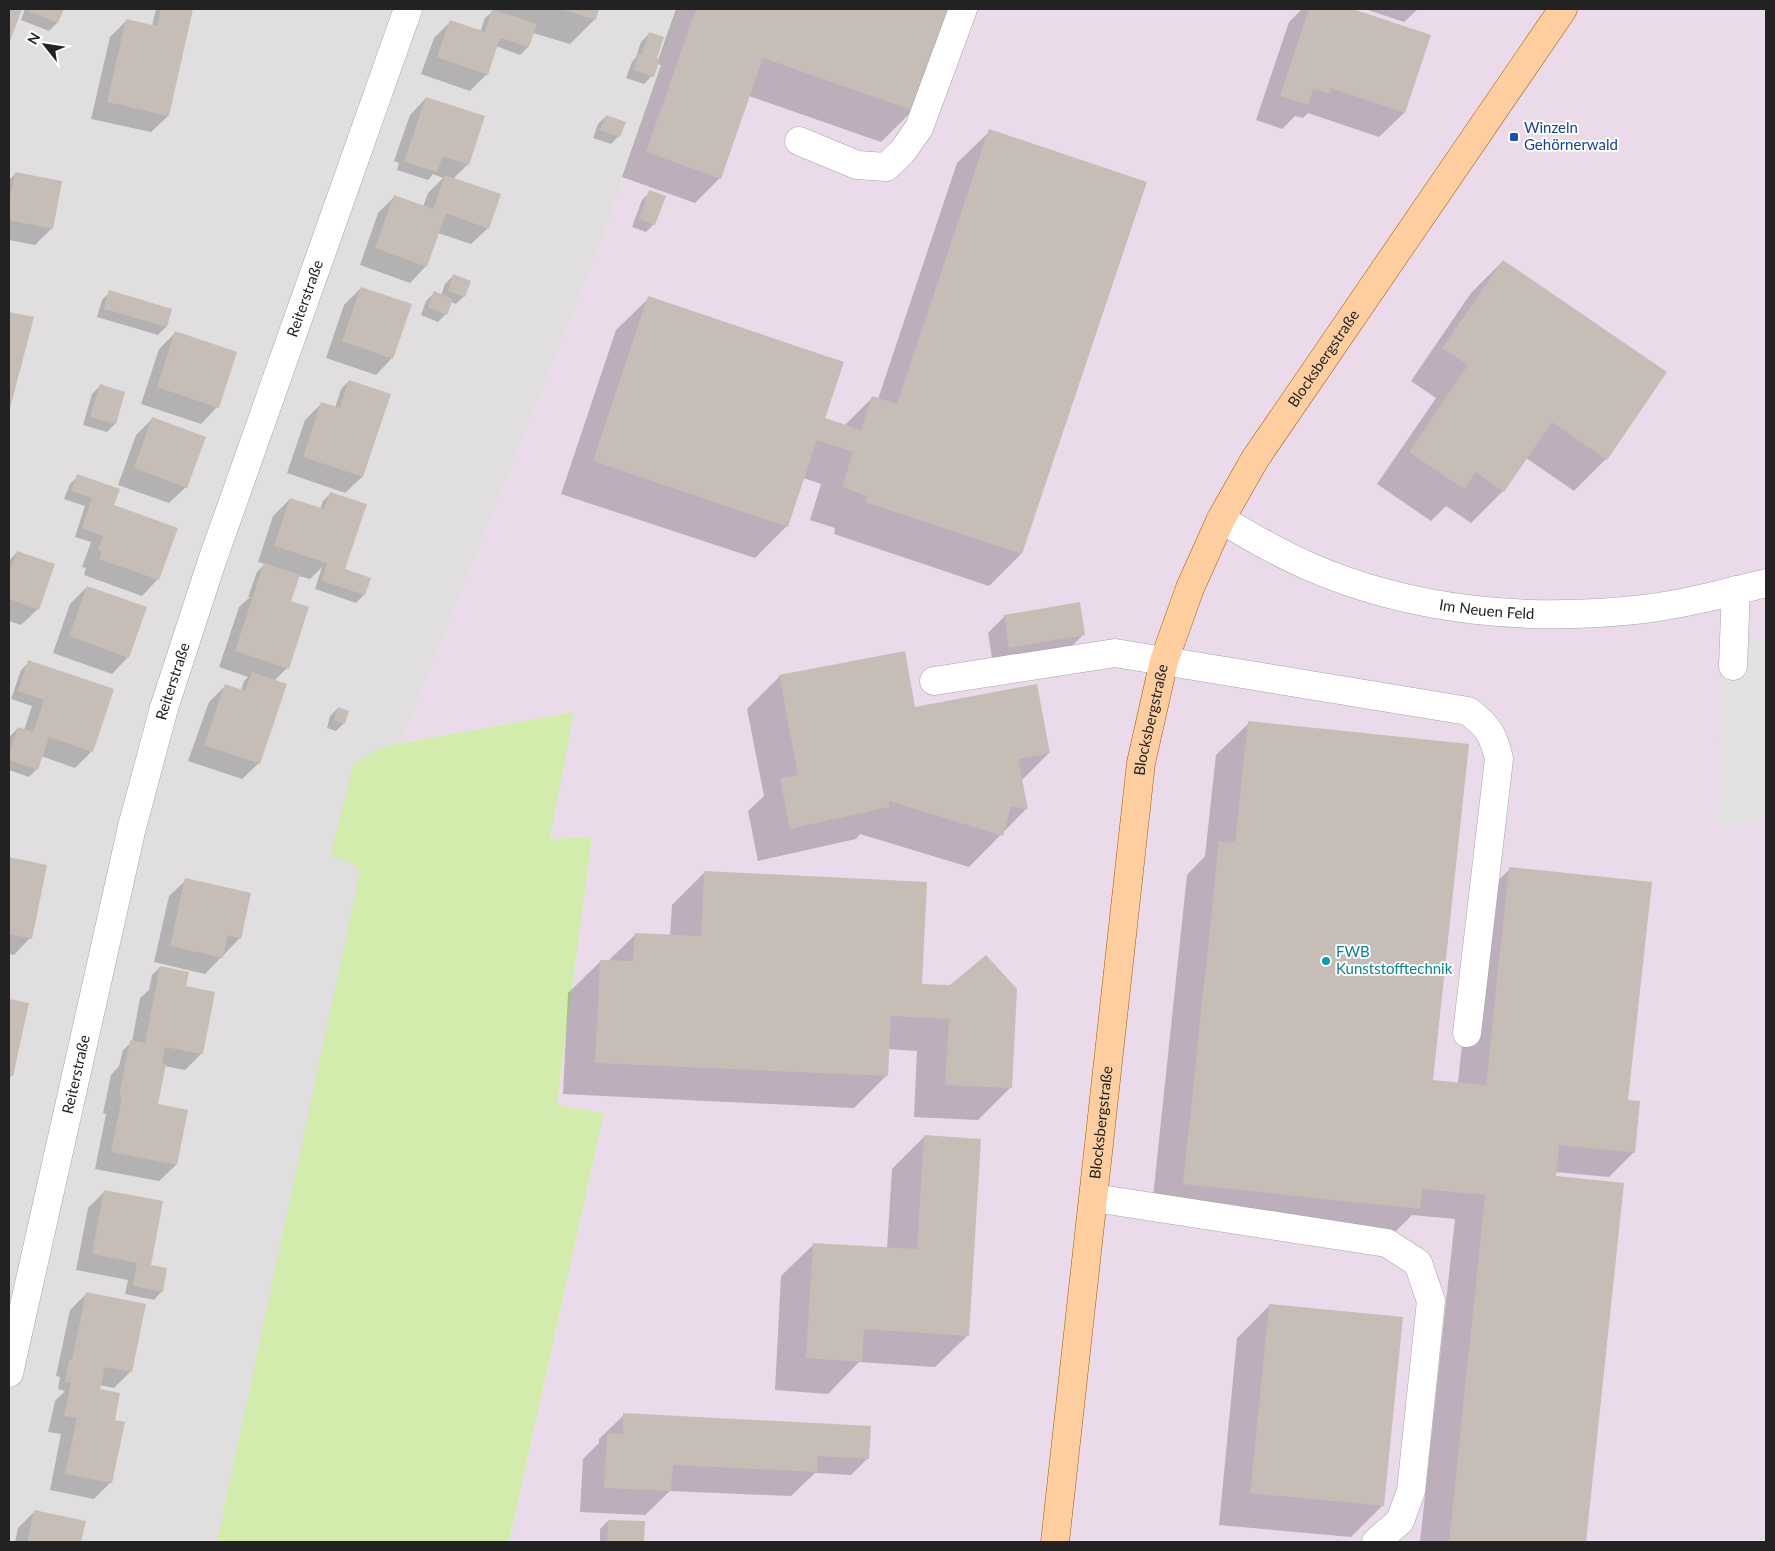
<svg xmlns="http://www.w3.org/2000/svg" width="1775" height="1551" viewBox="0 0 1775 1551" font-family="Lato,sans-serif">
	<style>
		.residential { fill: #e0dedf }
		.industrial { fill: #ebdae9 }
		.grass { fill: #d2ecae }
		.parking { fill: #e2e2e2 }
		.shadow { fill: #0003 }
		.building { fill: #c7bdb7 }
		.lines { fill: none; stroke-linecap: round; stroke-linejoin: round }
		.minor-casing { stroke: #a6a6a6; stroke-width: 29 }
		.major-casing { stroke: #9f5c00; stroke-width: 29 }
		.minor { stroke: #fff; stroke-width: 28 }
		.major { stroke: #fecea1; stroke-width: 28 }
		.transit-dot { fill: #1a4fb4; stroke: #fff; stroke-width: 2 }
		.culture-dot { fill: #0f9aa8; stroke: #fff; stroke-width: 2 }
		.labels { text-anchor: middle; stroke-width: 4; stroke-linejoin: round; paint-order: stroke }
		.transit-label { font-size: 15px; fill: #164399; stroke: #fff; text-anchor: start }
		.street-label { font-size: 15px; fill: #222; stroke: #fff }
		.culture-label { font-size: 15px; fill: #0d838f; stroke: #fff; text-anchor: start }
	</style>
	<rect width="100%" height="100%" fill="#f2eee8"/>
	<path class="residential" d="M9 9H681L601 243 401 743 374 751 355 865 361 872 217 1542H9Z"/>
	<path class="industrial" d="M681 9H1766V1542H509L604 1113 557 1105 592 837 550 839 573 712 401 743 601 243Z"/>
	<path class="grass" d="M574 712 550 839 592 837 557 1105 604 1113 509 1542H217L360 872 355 865 331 856 353 765 374 751 401 743Z"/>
	<path class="parking" d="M1766 639V820L1718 827 1722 645Z"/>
	<g class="shadow">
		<path d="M25 9H63L57 23 49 31 21 20Z"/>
		<path d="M156 9H191L168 116 151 132 91 119 110 37 126 21 152 26Z"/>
		<path d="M496 9H598L595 19 570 44 533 33 528 47 520 55 496 46 487 74 470 91 421 74 434 38 450 22 480 32 485 18Z"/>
		<path d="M676 9H949L913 110 881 142 749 96 720 178 695 203 622 177 661 65 657 64 652 76 644 84 626 78 632 62 636 57 641 42 649 34 655 59 658 60Z"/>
		<path d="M1302 9H1349L1429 36 1404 113 1379 137 1308 113 1303 118 1295 116 1282 129 1256 120 1289 22Z"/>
		<path d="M1365 9H1418L1404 22Z"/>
		<path d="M426 98 468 164 453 179 488 228 471 244 438 233 426 266 410 283 360 265 378 213 394 197 423 207 428 193 443 178 433 174 428 180 397 170 399 163 394 161 410 115Z"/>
		<path d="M606 116 619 136 611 144 593 138 598 124Z"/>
		<path d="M990 131 1021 554 989 586 834 534 835 528 810 520 821 484 803 478 787 526 755 558 561 494 616 330 649 298 823 419 844 426 873 397 878 399 957 163Z"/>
		<path d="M15 174 52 228 35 245 9 240V180Z"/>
		<path d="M650 192 654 224 646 232 632 227 642 200Z"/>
		<path d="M1503 261 1606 459 1574 491 1526 458 1503 491 1471 523 1446 506 1431 521 1377 484 1436 398 1411 381 1471 293Z"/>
		<path d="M453 276 464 296 456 304 451 302 446 314 438 322 421 315 426 301 434 293 441 296 445 284Z"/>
		<path d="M361 288 392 358 376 375 326 358 344 305Z"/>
		<path d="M110 292 171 309 166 327 158 335 97 317 102 300Z"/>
		<path d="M9 313 32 318 9 408Z"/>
		<path d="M176 332 217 407 201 424 141 404 159 349Z"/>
		<path d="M349 381 380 422 362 477 345 493 287 473 305 420 322 403 335 408 341 389Z"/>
		<path d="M100 386 124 393 115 424 107 432 83 425 92 394Z"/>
		<path d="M152 419 186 487 169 503 118 485 136 435Z"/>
		<path d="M78 476 112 506 158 579 142 596 84 575 86 568 82 567 91 542 75 537 85 506 64 499 70 484Z"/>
		<path d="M331 493 343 570 364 595 356 603 315 589 322 567 310 579 299 576 290 602 287 668 274 681 259 763 242 779 188 761 209 702 226 685 241 690 244 681 248 677 219 667 239 607 250 597H248L257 572 265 564 258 562 273 516 290 499 320 509 323 501Z"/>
		<path d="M17 552 38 609 21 625 9 621V561Z"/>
		<path d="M87 587 128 657 112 674 53 653 70 604Z"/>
		<path d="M1005 616 1084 634 1067 651 993 664 988 633Z"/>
		<path d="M29 662 92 751 75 768 41 756 37 769 29 777 9 770V741L10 736 18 728 24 730 32 706 11 699 21 670Z"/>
		<path d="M780 676 914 708 1049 753 1021 781 1026 809 969 867 860 834 856 839 758 861 748 811 764 796 747 709Z"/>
		<path d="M338 708 344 723 336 731 327 728 330 716Z"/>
		<path d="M1249 723 1432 1081 1458 1083 1477 901 1510 869 1627 1099 1633 1153 1609 1177 1555 1172V1177L1623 1184 1585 1542H1420L1455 1219 1412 1215 1386 1241 1151 1216 1187 875 1205 856 1216 755Z"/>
		<path d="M9 858 46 866 30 938 14 955 9 954Z"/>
		<path d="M704 873 921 985 1010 1088 978 1120 914 1117 917 1051 888 1049 886 1076 854 1108 563 1094 568 993 601 961H608L636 934 670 936 672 905Z"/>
		<path d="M186 880 240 938 205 974 154 962 169 896Z"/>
		<path d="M160 967 201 1054 185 1070 164 1066 157 1105 176 1165 159 1181 95 1169 106 1114 103 1113 111 1075 119 1066 123 1050 132 1042 140 998 149 990 152 975Z"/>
		<path d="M9 1000 27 1004 12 1075 9 1078Z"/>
		<path d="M924 1137 968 1335 935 1367 859 1362 828 1394 775 1390 781 1276 814 1244 887 1248 892 1169Z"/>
		<path d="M105 1191 150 1264 162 1291 154 1300 125 1294 128 1280 76 1270 88 1208Z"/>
		<path d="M87 1293 130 1372 114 1388 99 1385V1388L113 1421 111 1482 94 1499 50 1490 61 1434 48 1432 55 1401 65 1391 58 1389 60 1377 56 1376 70 1310Z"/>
		<path d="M1269 1306 1383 1505 1351 1537 1219 1525 1237 1338Z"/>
		<path d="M624 1415 868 1458 851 1475 815 1473 791 1496 670 1491 645 1515 580 1512 583 1459 599 1443V1439Z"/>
		<path d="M34 1512 85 1522 80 1542H15L18 1528Z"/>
		<path d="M608 1521 644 1523 643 1542H600V1529Z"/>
	</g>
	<g class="building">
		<path d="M9 9H22L9 44Z"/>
		<path d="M29 9H64L58 23 28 11Z"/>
		<path d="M161 9H193L169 116 107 102 126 19 157 26Z"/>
		<path d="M492 9 537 24 529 47 500 38 488 75 437 57 450 20 485 32Z"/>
		<path d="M560 9H599L596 20Z"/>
		<path d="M696 9H950L914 111 763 58 721 179 646 152Z"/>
		<path d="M1309 9H1353L1431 35 1405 113 1331 88 1329 94 1313 89 1308 105 1280 96Z"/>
		<path d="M649 32 664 37 657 58 660 59 654 77 633 70 639 53 642 54Z"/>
		<path d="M426 97 485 116 469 165 443 156 437 172 404 162Z"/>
		<path d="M606 115 626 122 620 137 600 130Z"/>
		<path d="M989 129 1147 182 1022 554 865 502 867 496 842 487 853 452 817 440 788 527 593 461 648 296 844 362 825 418 861 430 872 396 897 404Z"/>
		<path d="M15 172 62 181 53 229 9 220V203Z"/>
		<path d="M445 175 501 194 489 229 446 213 427 267 375 248 394 195 433 209Z"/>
		<path d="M649 190 666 196 655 225 639 219Z"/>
		<path d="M1503 260 1667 372 1607 460 1552 422 1504 492 1476 472 1464 489 1409 452 1468 365 1442 348Z"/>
		<path d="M453 274 471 281 465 297 448 291Z"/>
		<path d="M361 287 412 304 393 359 342 341Z"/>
		<path d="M109 290 172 309 167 327 104 309Z"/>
		<path d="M434 291 453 299 447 315 428 307Z"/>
		<path d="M9 312 34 317 9 412Z"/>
		<path d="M175 331 237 352 219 408 157 387Z"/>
		<path d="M349 380 391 394 363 477 303 457 321 402 340 408Z"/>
		<path d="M100 384 125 392 116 424 90 417Z"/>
		<path d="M152 417 206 437 187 488 134 468Z"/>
		<path d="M77 474 120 489 114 505 178 528 159 580 99 559 102 551 98 550 103 536 82 528 92 498 71 491Z"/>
		<path d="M330 492 367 504 345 569 371 578 365 595 322 581 327 563 274 546 290 498 324 509Z"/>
		<path d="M17 551 55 564 39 610 9 599V574Z"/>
		<path d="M264 563 300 575 291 601 309 607 289 669 235 651Z"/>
		<path d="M87 586 147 607 129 658 69 636Z"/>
		<path d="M1080 602 1085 635 1009 648 1004 615Z"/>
		<path d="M905 651 915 707 1037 684 1050 753 1018 759 1028 809 1011 806 1003 836 889 801V807L790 829 780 778 798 775 779 675Z"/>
		<path d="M28 660 114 689 93 752 49 737 38 770 9 760V754L18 727 33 732 44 700 18 691Z"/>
		<path d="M252 672 287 684 260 764 204 745 225 684 245 691Z"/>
		<path d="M338 707 349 711 345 724 334 720Z"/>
		<path d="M1248 721 1469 744 1433 1080 1486 1085 1509 867 1652 882 1628 1100 1640 1101 1635 1153 1559 1145 1556 1176 1624 1183 1586 1542H1449L1485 1195 1422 1189 1420 1209 1183 1184 1219 841 1235 843Z"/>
		<path d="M9 857 47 865 32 939 9 934Z"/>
		<path d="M704 871 927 882 922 984 950 985 986 955 1017 989 1012 1088 945 1085 949 1019 891 1016 888 1076 595 1063 600 960 633 961 635 933 701 936Z"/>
		<path d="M185 878 251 893 241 939 228 935 223 958 170 946Z"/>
		<path d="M160 966 189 972 186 986 215 992 203 1054 165 1047 162 1064H166L158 1104 188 1110 177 1165 111 1152 122 1097H119L130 1040 145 1043Z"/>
		<path d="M9 999 29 1003 13 1076 9 1075Z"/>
		<path d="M924 1135 981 1139 969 1336 864 1329 862 1362 806 1358 813 1243 917 1249Z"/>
		<path d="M104 1190 163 1201 151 1265 167 1268 163 1292 133 1286 137 1263 92 1254Z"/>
		<path d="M86 1292 146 1304 132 1372 105 1367 100 1389 120 1393 115 1420 125 1422 112 1483 65 1474 77 1418 64 1416 71 1383 65 1382 69 1360H72Z"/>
		<path d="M1269 1304 1403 1317 1384 1506 1250 1493Z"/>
		<path d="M623 1413 871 1426 869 1459 818 1456 817 1472 673 1465 671 1491 604 1488 607 1433 623 1434Z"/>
		<path d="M34 1510 86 1521 81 1542H27Z"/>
		<path d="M608 1520 645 1521 644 1542H607Z"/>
	</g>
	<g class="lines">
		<defs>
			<g id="minor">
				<path d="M799 141 857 165 886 167 902 152 919 128 963 9"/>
				<path id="s1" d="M1221 519C1249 536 1278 553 1308 566 1413 612 1531 622 1644 609 1685 604 1726 593 1766 583"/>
				<path d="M1733 666 1736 590"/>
				<path d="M934 681 1115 653 1468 711C1489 727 1493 734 1499 759L1467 1033"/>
				<path d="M1094 1198 1387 1243 1418 1263 1431 1301 1411 1491 1400 1521 1376 1542"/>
				<path id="s2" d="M9 1373 132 827 164 708 212 561 408 9"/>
			</g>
			<g id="major">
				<path id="s3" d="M1055 1542 1141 763 1164 661 1190 588 1221 519 1255 459 1563 9"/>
			</g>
		</defs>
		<use href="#minor" class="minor-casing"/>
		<use href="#major" class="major-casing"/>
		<use href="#minor" class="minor"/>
		<use href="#major" class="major"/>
	</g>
	<rect class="transit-dot" x="1509" y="132" width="10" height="10" rx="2.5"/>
	<circle class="culture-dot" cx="1326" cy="961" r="5"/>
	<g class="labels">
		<g class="transit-label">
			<text x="1524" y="133">Winzeln<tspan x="1524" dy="17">Gehörnerwald</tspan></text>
		</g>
		<g class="street-label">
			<text dy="5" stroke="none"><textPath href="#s2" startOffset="1116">Reiterstraße</textPath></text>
			<text dy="5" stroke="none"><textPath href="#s3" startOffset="1232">Blocksbergstraße</textPath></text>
			<text dy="5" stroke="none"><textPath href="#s1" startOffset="284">Im Neuen Feld</textPath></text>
			<text dy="5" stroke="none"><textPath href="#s2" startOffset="711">Reiterstraße</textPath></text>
			<text dy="5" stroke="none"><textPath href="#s3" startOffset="828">Blocksbergstraße</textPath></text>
			<text dy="5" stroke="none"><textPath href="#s2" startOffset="306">Reiterstraße</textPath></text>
			<text dy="5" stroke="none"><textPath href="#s3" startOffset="422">Blocksbergstraße</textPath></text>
		</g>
		<g class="culture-label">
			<text x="1336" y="957">FWB<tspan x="1336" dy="17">Kunststofftechnik</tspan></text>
		</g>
	</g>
	<rect width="1775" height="1551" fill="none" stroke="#222222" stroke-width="20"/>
	<g transform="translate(45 45) rotate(300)" stroke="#ffffff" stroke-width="4" paint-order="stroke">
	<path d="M0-4L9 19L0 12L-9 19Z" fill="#222222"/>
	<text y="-8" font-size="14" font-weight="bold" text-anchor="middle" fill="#222222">N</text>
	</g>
</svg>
